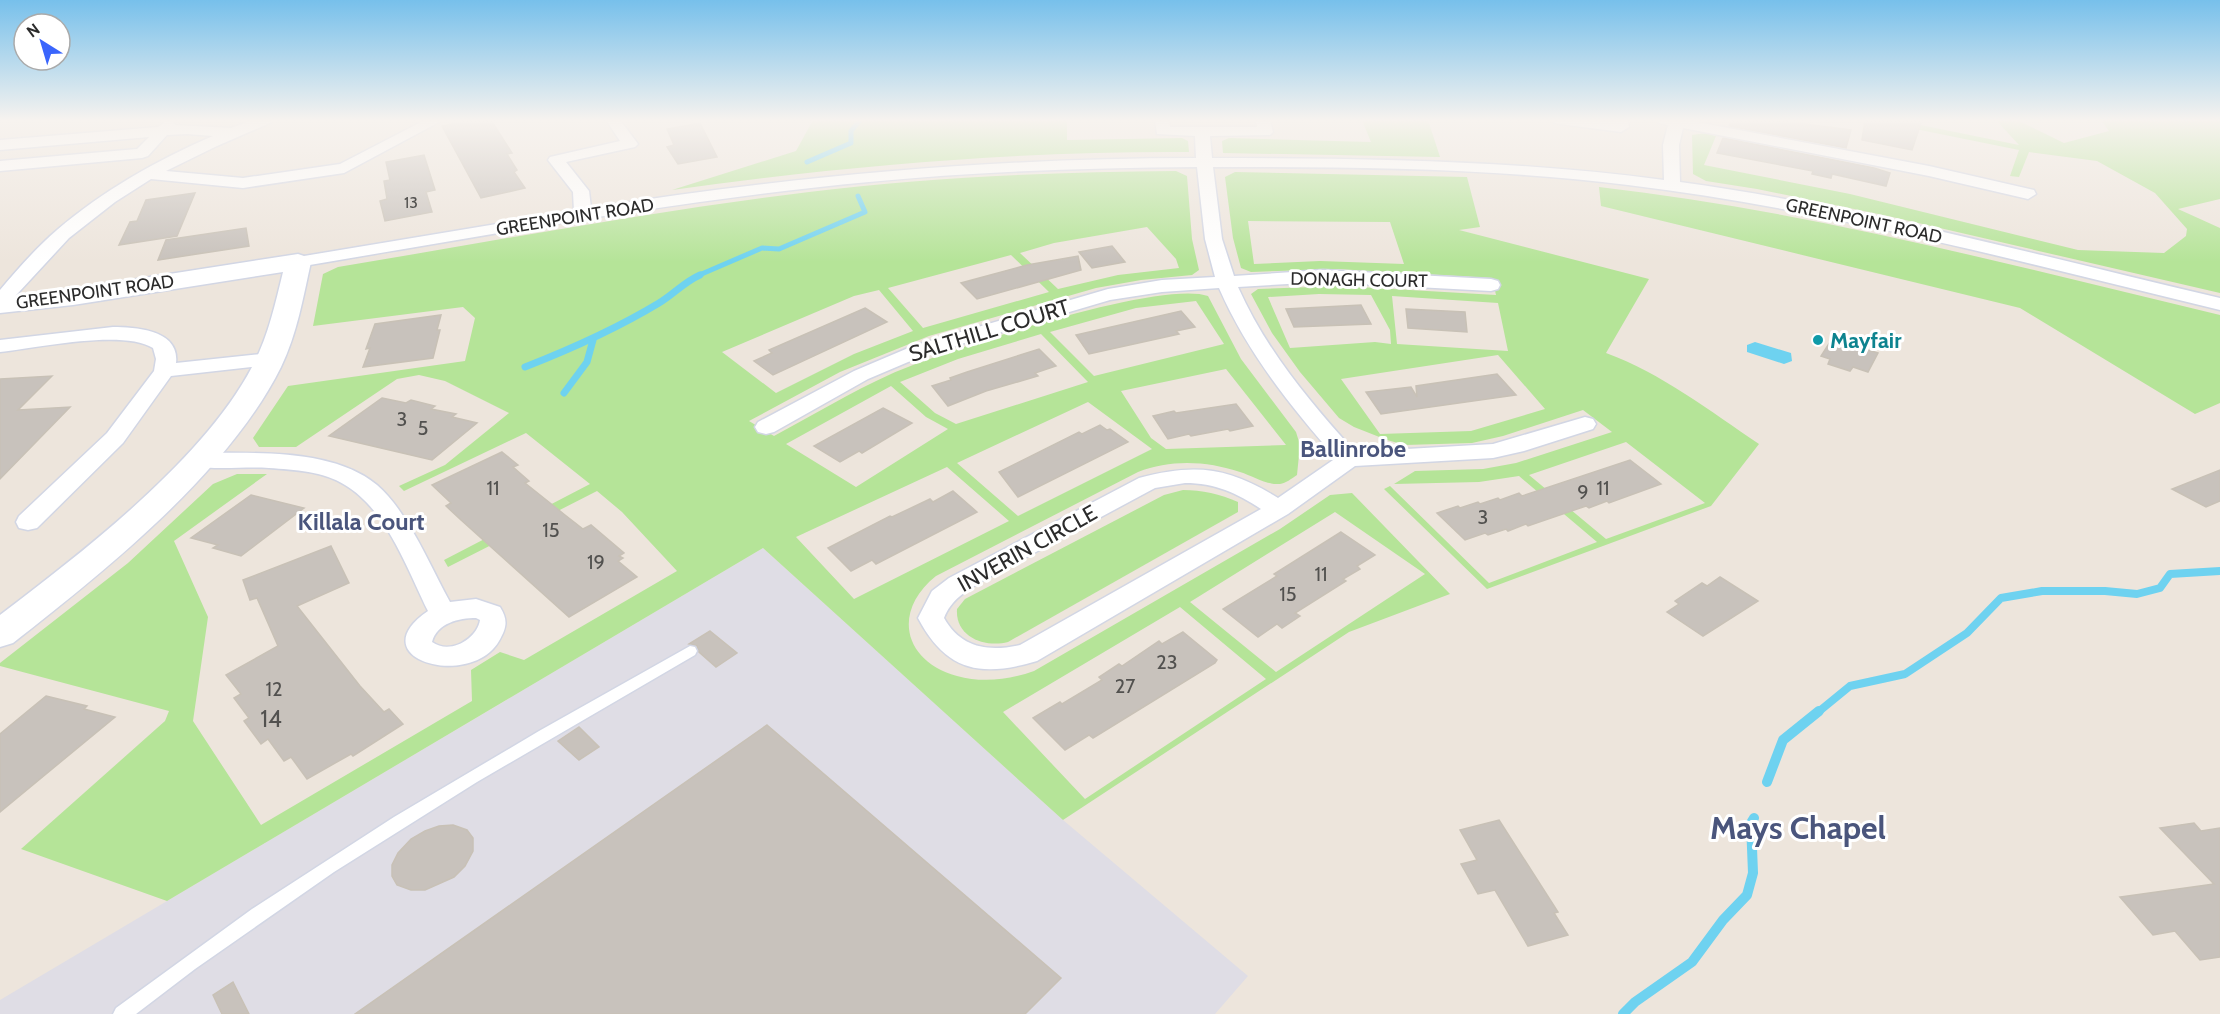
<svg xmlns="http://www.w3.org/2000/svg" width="2220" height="1014" viewBox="0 0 2220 1014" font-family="Cabin,sans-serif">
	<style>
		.industrial { fill: #dfdde5 }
		.green { fill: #b5e498; fill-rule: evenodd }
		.water { fill: #6ed2f0 }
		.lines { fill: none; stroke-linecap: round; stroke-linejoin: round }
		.stream-far3 { stroke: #6ed2f0; stroke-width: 5 }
		.stream-far2 { stroke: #6ed2f0; stroke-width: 7 }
		.stream-far1 { stroke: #6ed2f0; stroke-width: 8 }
		.stream { stroke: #6ed2f0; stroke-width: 10 }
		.building { fill: #c8c2bc; stroke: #c8c1b6; stroke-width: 1.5 }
		.lane-casing { stroke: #d2d6e4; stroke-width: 3 }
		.street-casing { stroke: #d2d6e4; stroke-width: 3 }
		.secondary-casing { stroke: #d2d6e4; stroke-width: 3 }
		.lane { fill: #fff; fill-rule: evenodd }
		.street { fill: #fff; fill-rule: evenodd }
		.secondary { fill: #fff; fill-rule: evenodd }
		.culture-dot { fill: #0f9aa8; stroke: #fff; stroke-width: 2 }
		.labels { text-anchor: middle; stroke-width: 6; stroke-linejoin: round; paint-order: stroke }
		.far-number-label { font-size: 16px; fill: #52514f }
		.far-street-label { font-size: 18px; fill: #2b2b2b; stroke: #fff }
		.number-label { font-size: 20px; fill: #52514f }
		.street-label { font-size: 22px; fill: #2b2b2b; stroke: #fff }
		.culture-label { font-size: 22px; font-weight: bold; fill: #0d838f; stroke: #fff; text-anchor: start }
		.neighbourhood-label { font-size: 24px; font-weight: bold; fill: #4a557c; stroke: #fff }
		.near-number-label { font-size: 24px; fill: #52514f }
		.near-quarter-label { font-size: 32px; font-weight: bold; fill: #4a557c; stroke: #fff }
	</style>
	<rect width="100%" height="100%" fill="#ede5dc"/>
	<path class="industrial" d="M763 548 1063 820 1248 976 1215 1014H0V1000Z"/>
	<g class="green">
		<path d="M813 120H1067V140L1182 138 1188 141 1189 152C1015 151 843 166 672 190L796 151Z"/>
		<path d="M1362 120H1428L1440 157 1223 153 1222 141 1229 138 1371 142Z"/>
		<path d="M1871 120H1896L2019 145 1996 120H2017L2064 143 2109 131 2101 120H2220V199L2178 209 2220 228V293L1888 216 1757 189 1706 181 1693 174 1692 135 1706 133 1716 136 1704 165 1850 194 2078 250 2164 253 2186 236 2187 229 2155 193 2097 161 2029 152 2019 177 2010 176 2019 150Z"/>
		<path d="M1176 171 1187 176 1192 239 1199 270 1192 275 1141 280 1096 288 929 336 840 372 749 421 774 436C813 415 851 392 891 374 944 351 1160 279 1208 296L1241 359 1296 432 1300 445 1297 475C1291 479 1286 483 1280 484 1266 485 1253 476 1240 472 1207 461 1171 459 1138 472L936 576C892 611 903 661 957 676 982 683 1009 680 1034 671L1280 529 1330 495 1352 493 1450 594 1349 632 1063 820 763 548 167 901 21 849 165 721 169 711 0 666V663L128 563 213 484 237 474H267L174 541 208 617 193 721 261 825 472 701 471 670 500 652 524 660 677 571 622 512 597 491 448 567 444 560 590 484 526 433 404 491 399 486 445 465 509 413 445 381 419 375 397 379 296 447H259L253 438 288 386 465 361 475 318 463 307 313 326 323 274 338 267C495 241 651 211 809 192 930 177 1053 172 1176 171ZM1147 227 1176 259 1179 268 1118 275 1058 289 1020 253 1054 243ZM1011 255 1049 292 923 328 888 288ZM879 290 913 331 854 354 776 393 722 352 854 296ZM1196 301 1224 344 1094 376 1050 332 1136 308ZM1041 334 1088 382 956 424 935 413 900 382 958 359ZM1226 369 1286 445 1166 449 1151 438 1121 391ZM891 386 926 417 948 429 856 487 786 444ZM1088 402 1152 449 1018 516 957 463ZM947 467 1009 521 854 599 796 537ZM1335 512 1425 574 1276 672 1190 602ZM1180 607 1266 679 1085 799 1003 712Z"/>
		<path d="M1235 172 1467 177 1480 227 1459 230 1649 279 1606 353C1661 373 1710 411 1759 444L1711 506 1487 589 1384 489 1390 486 1489 583 1597 542 1519 476 1479 482 1394 484 1415 471 1483 469 1516 463 1612 432 1583 410 1503 436 1472 443 1405 445 1387 440 1354 427 1339 418 1300 372 1272 333 1251 294 1258 289 1341 286 1496 295 1492 278 1337 269 1251 272 1241 268 1233 238 1225 177ZM1248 221 1390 222 1404 264 1320 261 1254 264ZM1319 294 1371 295 1390 330 1391 344 1375 342 1290 348 1268 297ZM1392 296 1498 303 1508 351 1397 344ZM1498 355 1545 409 1471 431 1380 434 1341 379ZM1626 442 1705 503 1606 539 1529 475Z"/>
		<path d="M1599 187C1810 211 2014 266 2220 315V403L2195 414 2020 308 1601 206Z"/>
		<path d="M1183 490C1202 490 1220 494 1238 502V512L1008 642C985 648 955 637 957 609L965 599 1164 495Z"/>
	</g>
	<path class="water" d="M1755 342 1791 353 1792 361 1784 364 1747 352V345Z"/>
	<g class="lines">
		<g class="stream-far3">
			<path d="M807 162 851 143V131L860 120"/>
			<path d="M697 276 762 248 779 249 865 212 858 196"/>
		</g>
		<g class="stream-far2">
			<path d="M525 367C571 349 616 329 659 303 674 294 684 282 700 275"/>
			<path d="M564 393 587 362 593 340"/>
		</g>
		<path class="stream-far1" d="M1817 713 1850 686 1905 674 1967 633 2001 598 2042 591H2105L2137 594 2160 588 2170 574 2220 571"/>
		<g class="stream">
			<path d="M1767 782 1783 740 1819 711"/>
			<path d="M1623 1014 1635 1002 1692 962 1723 920 1747 895 1753 873 1751 823 1754 818"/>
		</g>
	</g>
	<g class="building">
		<path d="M473 120H491L512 153 507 154 517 170 514 172 525 188 481 198 442 126Z"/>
		<path d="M1732 120H1775L1851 130 1846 148 1729 126Z"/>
		<path d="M1865 120H1922L1912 150 1862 140Z"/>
		<path d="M700 123 717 157 678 164 667 147 674 145 667 129Z"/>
		<path d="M1723 138 1874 168 1890 173 1886 186 1832 174 1831 178 1812 174 1813 171 1717 153Z"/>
		<path d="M424 155 435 190 426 192 432 212 385 221 380 201 387 199 384 181 390 180 386 162Z"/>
		<path d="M195 193 177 236 119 245 130 222 137 221 146 200Z"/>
		<path d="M246 228 249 246 158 260 166 240Z"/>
		<path d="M1112 246 1125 262 1092 268 1079 252Z"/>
		<path d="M1078 256 1081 270 977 299 961 283 1027 265Z"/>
		<path d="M1361 305 1371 324 1294 327 1286 309Z"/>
		<path d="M865 308 887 322 773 375 754 361 772 353 769 350Z"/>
		<path d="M1406 309 1465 312 1467 332 1408 328Z"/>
		<path d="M1181 311 1195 327 1176 331 1179 334 1089 354 1076 335Z"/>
		<path d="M441 315 437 330H440L433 358 363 367 370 348 366 349 375 324Z"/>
		<path d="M1832 339 1878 353 1868 372 1853 367 1850 371 1828 364 1830 359 1821 356Z"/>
		<path d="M1039 349 1056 366 1035 373 1038 376 986 391 948 406 932 386 951 380 950 378 967 372Z"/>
		<path d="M1497 374 1516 395 1381 414 1366 392 1411 387 1417 397 1416 386Z"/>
		<path d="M52 376 18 410 70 407 0 479V379Z"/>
		<path d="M382 398 406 403 411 400 435 406 431 409 456 414 452 417 477 423 432 460 329 436Z"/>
		<path d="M1236 404 1253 426 1230 431 1228 429 1191 436 1189 434 1168 439 1153 416 1174 411 1176 413Z"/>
		<path d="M883 408 912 423 862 453 859 451 840 462 814 446Z"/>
		<path d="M1100 425 1107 430 1110 429 1128 442 1018 497 999 472 1079 432 1082 434Z"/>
		<path d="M502 452 518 465 513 467 529 481 525 483 565 515 583 529 591 525 624 553 619 556 623 558 618 561 637 577 569 617 461 520 446 506 451 503 432 485Z"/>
		<path d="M1630 460 1661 484 1609 503 1607 501 1589 508 1586 506 1528 526 1526 524 1508 531 1506 529 1488 535 1485 533 1465 540 1437 513 1458 506 1460 508 1478 502 1480 504 1498 498 1500 500 1519 493 1522 496Z"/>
		<path d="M2220 470V501L2206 507 2172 489Z"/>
		<path d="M953 491 977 512 876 564 872 560 851 571 828 548 890 516 892 517 930 499 933 502Z"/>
		<path d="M251 495 304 508 241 556 213 548 218 545 191 538Z"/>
		<path d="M1341 532 1375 555 1357 566 1360 569 1343 579 1346 581 1295 613 1300 616 1282 628 1277 624 1258 637 1223 609 1277 576 1274 574Z"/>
		<path d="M331 546 349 583 297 606 360 686 384 712 389 709 403 724 353 756 351 754 307 779 291 757 284 761 268 739 261 744 244 721 249 718 234 698 241 694 226 675 278 646 257 598 250 600 243 580Z"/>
		<path d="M1720 577 1758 601 1703 636 1667 612 1679 604 1675 601 1702 583 1707 586Z"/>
		<path d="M710 631 737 653 716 667 699 652 697 646 689 644Z"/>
		<path d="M1183 632 1217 660 1215 663 1093 738 1089 735 1065 750 1033 718 1060 702 1062 704 1102 680 1099 677 1119 664 1122 666 1159 641 1162 644Z"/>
		<path d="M46 696 87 706 84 709 115 717 0 812V734Z"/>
		<path d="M767 725 1061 978 1025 1014H355Z"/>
		<path d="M579 727 599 747 579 760 558 741Z"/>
		<path d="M1499 820 1558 912 1554 913 1568 935 1528 946 1495 890 1478 894 1461 864 1477 860 1460 830Z"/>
		<path d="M2194 823 2201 831 2220 828V957L2200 960 2175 931 2153 935 2120 897 2214 884 2160 828Z"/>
		<path d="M453 825 467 830 473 838V851L465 866 454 877 425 890H411L397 885 392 876V865L398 853 411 839 425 831 439 826Z"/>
		<path d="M233 982 249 1014H222L213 995Z"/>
	</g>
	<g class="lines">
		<defs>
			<path id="lane" d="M690 646 695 647 697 651 695 655 477 782 334 872 195 969 136 1014H113L116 1008 252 909 394 817 539 731Z"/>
			<g id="street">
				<path d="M168 120 173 122 175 125 231 128 253 120H272L270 123 217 146 166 171 243 178 340 164 425 120H443L344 173 243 188 151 179 115 202 69 238 7 305 0 307V290C18 269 36 248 57 230 104 190 157 160 213 136L187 134 167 135 148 156 142 158 0 171V161L137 149 149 137 0 150V140L158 127Z"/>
				<path d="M606 120H620L638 144 635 147 566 162 589 191 591 208C792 176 993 158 1196 158L1195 136 1157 134 1155 120H1169L1170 127H1257L1256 120H1270L1273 132 1270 135 1210 136 1212 158C1362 158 1514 160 1664 180L1663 145 1668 125 1659 123 1657 120H1686L1929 166 2034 190 2036 194 2028 199 1929 176 1683 128 1679 145 1680 182C1862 207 2041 256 2220 298V310C2024 263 1828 209 1628 185 1491 168 1351 167 1213 167L1222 239 1234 276 1323 270 1491 279 1498 281 1500 285 1498 289 1491 291 1323 282 1238 287C1266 350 1309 401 1355 452L1493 444 1585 417 1593 419 1596 424 1593 429 1524 451 1493 458 1355 466 1288 514 1037 661C980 678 946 671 918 618L932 591 949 578 1139 478C1196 463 1228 467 1278 498L1336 458C1290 406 1247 352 1219 288L1162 292 1110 300 927 354 868 379 774 432 766 434 758 432 755 427 758 422 854 371 913 346 1108 289 1162 280 1215 277 1205 239 1197 167C1087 168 978 171 869 182 677 200 488 235 298 267L292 266 289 262 292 258 574 211 573 192 548 160 550 157 620 141ZM1185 483C1215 483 1237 493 1261 509L1020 645C988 652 961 648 944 618 951 600 965 592 980 582L1155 488Z"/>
				<path d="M1553 120 1614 122V120H1628L1629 127 1621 132 1560 124 1555 123Z"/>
				<path d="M113 327C136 327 180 330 176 363L270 353 277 355 280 359 277 363 270 365 171 376 123 443 37 528 28 530 19 528 16 522 19 516 107 433 154 371 156 359 153 348C123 329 36 348 0 352V340Z"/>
				<path d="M199 453C253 453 333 448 377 485 409 513 430 566 450 602L476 599 500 607C508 620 507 627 499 641 471 690 358 659 428 611 407 569 387 510 345 485 323 471 295 470 269 468 244 466 215 471 191 465L188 460 191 455ZM476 618 480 620C477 639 450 655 432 642 437 623 459 618 476 618Z"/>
			</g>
			<path id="secondary" d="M298 254 307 257 311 262C303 298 297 334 281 367 229 472 104 572 13 643L0 647V615C83 552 204 459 252 367 268 337 275 305 283 272L73 305 0 313V297L73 289Z"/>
		</defs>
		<use href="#lane" class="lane-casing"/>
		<use href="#street" class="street-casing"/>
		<use href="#secondary" class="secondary-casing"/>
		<use href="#lane" class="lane"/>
		<use href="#street" class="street"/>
		<use href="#secondary" class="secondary"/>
	</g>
	<linearGradient id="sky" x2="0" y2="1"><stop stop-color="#77c0eb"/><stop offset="0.46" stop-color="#f7f3ef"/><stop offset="1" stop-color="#f7f3ef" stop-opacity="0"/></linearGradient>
	<rect width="2220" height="262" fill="url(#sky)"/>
	<circle class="culture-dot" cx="1818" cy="340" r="6"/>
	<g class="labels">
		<g class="far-number-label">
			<text x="411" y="208">13</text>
		</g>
		<g class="far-street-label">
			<text transform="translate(575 217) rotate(-9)" y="6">GREENPOINT ROAD</text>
			<text transform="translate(1864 221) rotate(12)" y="6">GREENPOINT ROAD</text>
			<text transform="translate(1359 280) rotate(1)" y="6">DONAGH COURT</text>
			<text transform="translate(95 292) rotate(-8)" y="6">GREENPOINT ROAD</text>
		</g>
		<g class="number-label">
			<text x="402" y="426">3</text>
			<text x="423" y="435">5</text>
			<text x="493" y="495">11</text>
			<text x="1603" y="495">11</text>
			<text x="1583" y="499">9</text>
			<text x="1483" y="524">3</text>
			<text x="551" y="537">15</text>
			<text x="596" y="569">19</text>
			<text x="1321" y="581">11</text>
			<text x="1288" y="601">15</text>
			<text x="1167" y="669">23</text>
			<text x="1125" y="693">27</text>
			<text x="274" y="696">12</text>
		</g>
		<g class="street-label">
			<text transform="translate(989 330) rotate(-17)" y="8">SALTHILL COURT</text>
			<text transform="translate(1027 548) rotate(-29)" y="8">INVERIN CIRCLE</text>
		</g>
		<g class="culture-label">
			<text x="1830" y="348">Mayfair</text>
		</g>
		<g class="neighbourhood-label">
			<text x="1353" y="457">Ballinrobe</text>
			<text x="361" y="530">Killala Court</text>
		</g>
		<g class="near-number-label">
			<text x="271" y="727">14</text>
		</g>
		<g class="near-quarter-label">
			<text x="1798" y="839">Mays Chapel</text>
		</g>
	</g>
	<g transform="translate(42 42) rotate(323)"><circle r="28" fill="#ffffff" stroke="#aaaaaa" stroke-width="1.5"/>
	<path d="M0-4.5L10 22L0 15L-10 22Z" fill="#3a65fc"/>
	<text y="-9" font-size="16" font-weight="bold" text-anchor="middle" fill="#2b2b2b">N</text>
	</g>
</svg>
